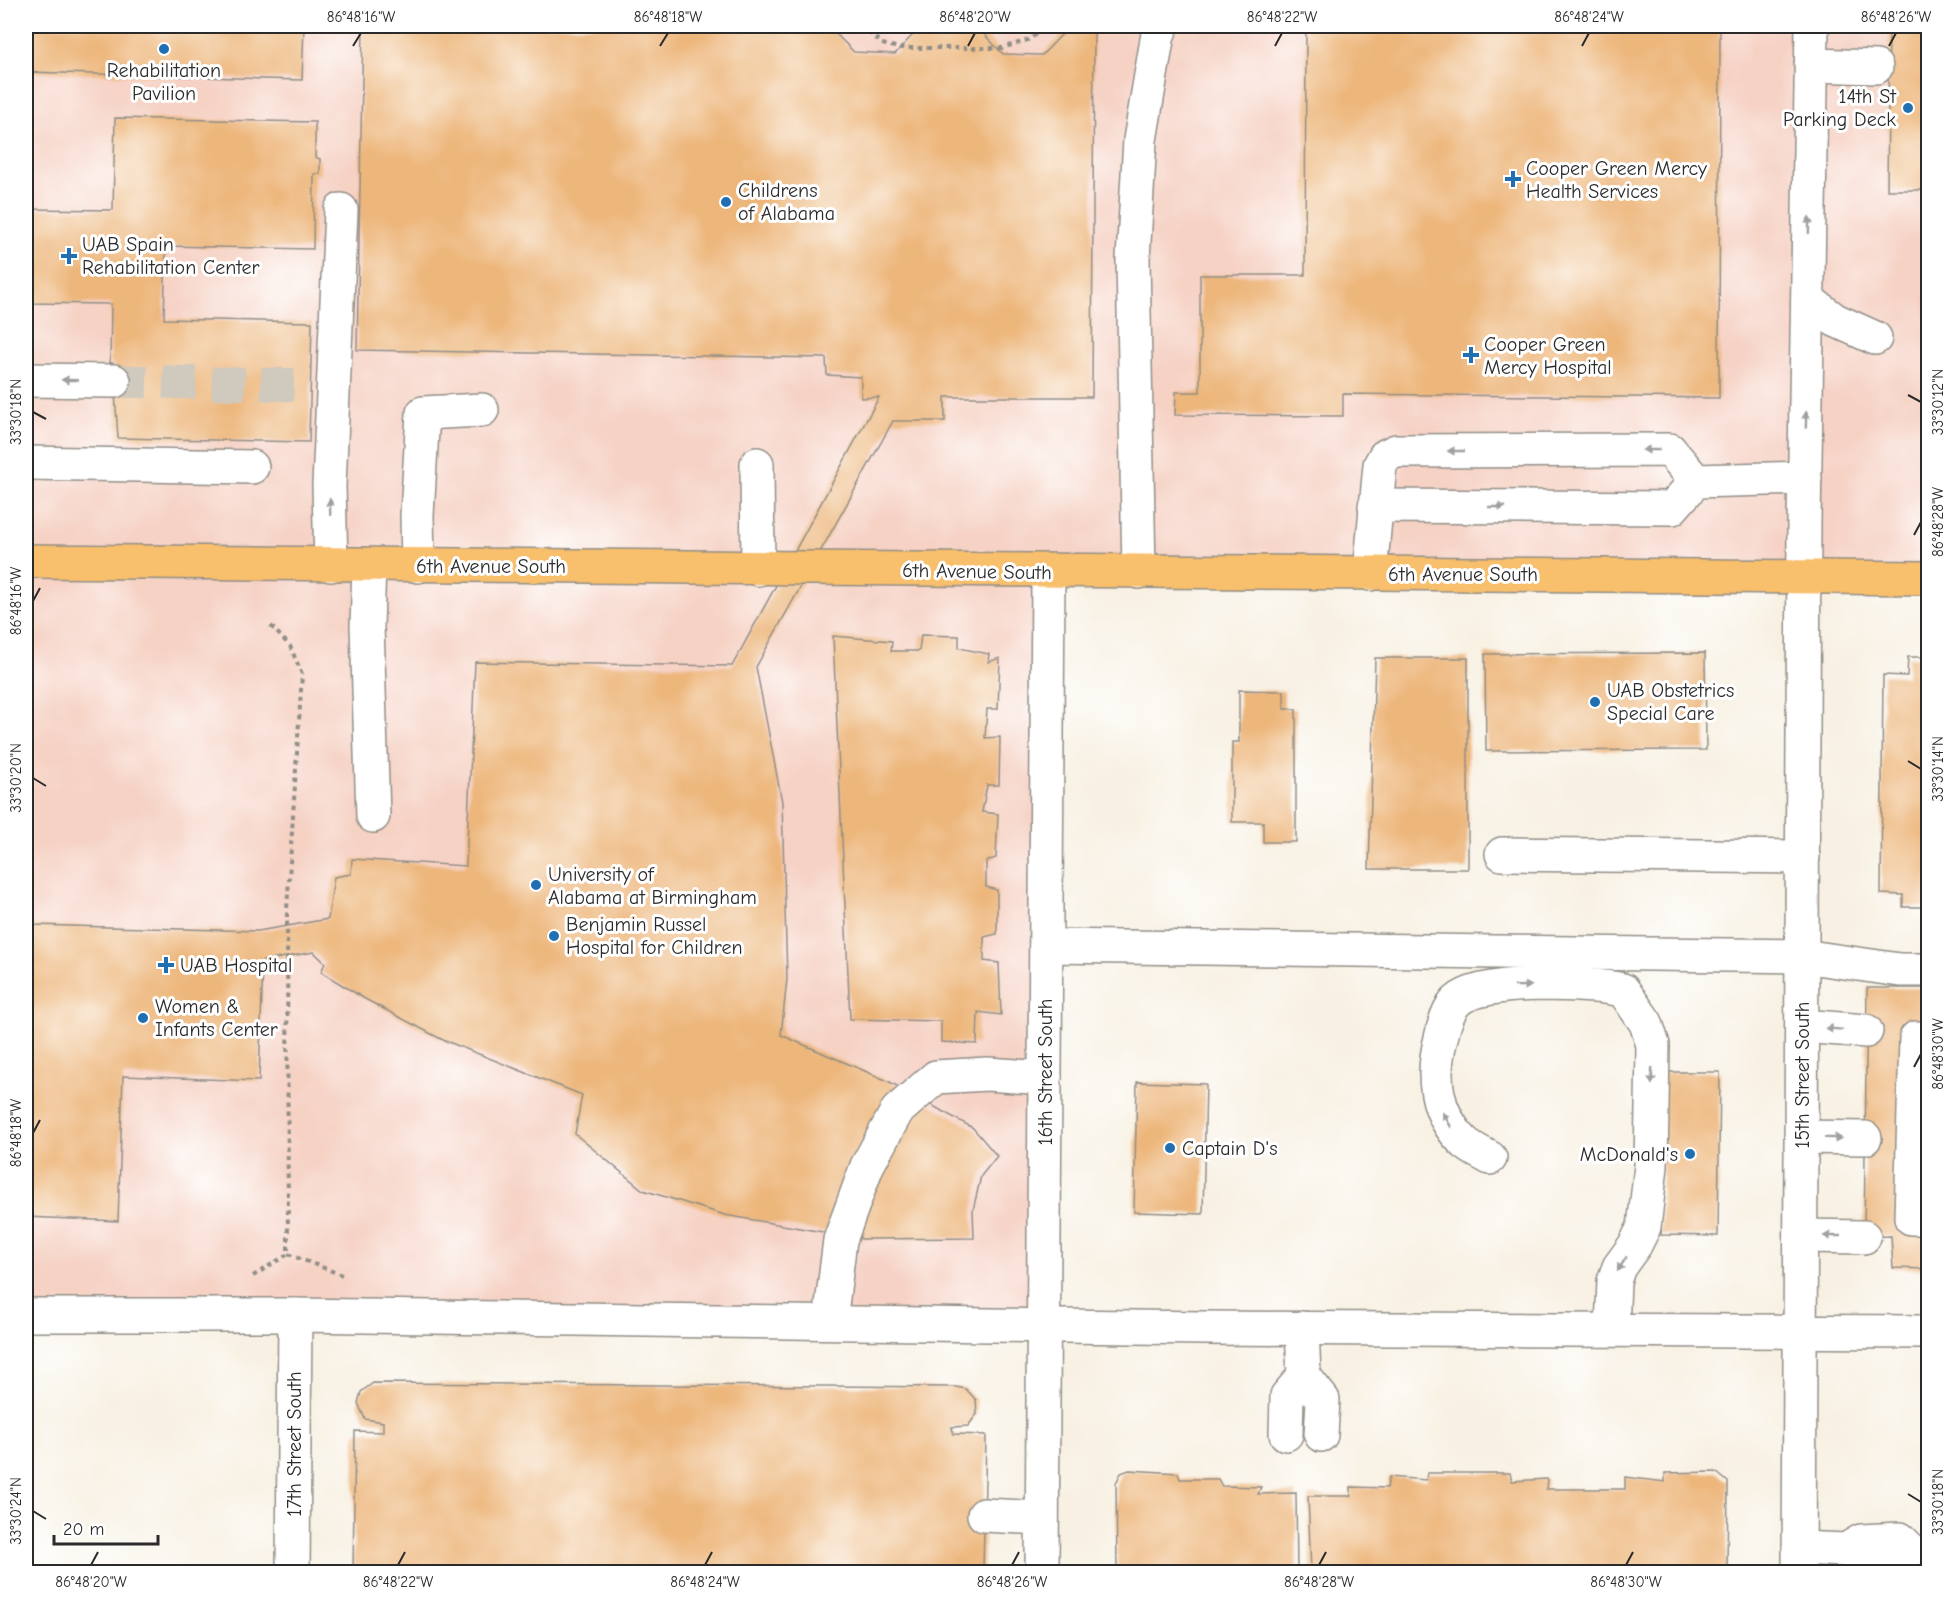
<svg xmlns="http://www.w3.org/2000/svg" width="1954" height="1598" viewBox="0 0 1954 1598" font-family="'Comic Neue',sans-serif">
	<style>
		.built { fill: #f6d2c4 }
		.building { fill: #edb67a }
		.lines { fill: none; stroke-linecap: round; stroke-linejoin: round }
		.minor-tunnel { stroke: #cfc9be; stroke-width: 33; stroke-dasharray: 33 16; stroke-linecap: butt }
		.minor-casing { stroke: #928e87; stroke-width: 36 }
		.major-casing { stroke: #928e87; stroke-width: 36 }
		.path { stroke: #928e87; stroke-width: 4; stroke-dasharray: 4.5 4.5; stroke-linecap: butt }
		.minor { stroke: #fff; stroke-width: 33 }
		.major { stroke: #f8bf6c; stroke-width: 33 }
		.oneway { fill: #a0a0a0 }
		.ticks { fill: none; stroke: #2b2b2b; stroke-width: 2 }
		.poi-dot { fill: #1f6fb2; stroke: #fff; stroke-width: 2 }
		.labels { text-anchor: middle; stroke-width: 6; stroke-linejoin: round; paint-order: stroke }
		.poi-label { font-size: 20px; fill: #2b2b2b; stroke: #fff; text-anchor: start }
		.street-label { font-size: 20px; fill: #2b2b2b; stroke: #fff }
		.neatline { fill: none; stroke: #2b2b2b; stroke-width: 2 }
		.ticks-label { font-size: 15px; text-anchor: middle; fill: #2b2b2b }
	</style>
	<rect width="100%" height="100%" fill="#fff"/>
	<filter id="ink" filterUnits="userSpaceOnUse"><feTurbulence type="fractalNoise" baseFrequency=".0167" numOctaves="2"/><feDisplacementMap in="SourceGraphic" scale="12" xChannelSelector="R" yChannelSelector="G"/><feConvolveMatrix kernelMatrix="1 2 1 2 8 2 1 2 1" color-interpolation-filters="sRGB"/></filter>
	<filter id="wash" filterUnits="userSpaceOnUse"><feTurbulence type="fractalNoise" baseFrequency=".008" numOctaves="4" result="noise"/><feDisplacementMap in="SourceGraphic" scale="24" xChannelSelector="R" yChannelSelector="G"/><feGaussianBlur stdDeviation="1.35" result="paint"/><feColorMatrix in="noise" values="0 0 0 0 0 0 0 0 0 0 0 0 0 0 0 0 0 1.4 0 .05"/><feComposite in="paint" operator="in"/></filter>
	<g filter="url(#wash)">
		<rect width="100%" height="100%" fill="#f8f1e3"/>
		<path class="built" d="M26 26H1928V578L1048 571 1044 1325 26 1310Z"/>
		<g id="blocks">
			<g class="building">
				<path d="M26 26H304L302 80 26 72Z"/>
				<path d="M363 26H828L854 52 895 54 921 26H976L1003 54 1042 55 1070 26H1094L1092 397H945V421H893L756 667 782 802 787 979 781 1035 888 1081 973 1128 997 1156 981 1176 973 1210 974 1238 863 1239 725 1215 643 1190 575 1134 582 1095 441 1039 365 999 321 972 325 963 314 952 263 961 259 1081 123 1076 118 1221 26 1217V897L33 925 258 931 328 919 334 877 351 874 352 859 466 866 475 662 732 666 879 397 861 398V377L827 375 826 358 357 350Z"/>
				<path d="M1306 26H1720L1719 398 1343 394V416L1175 415 1176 392H1200V275H1305Z"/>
				<path d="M1889 26H1928V190H1887Z"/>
				<path d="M115 118 315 122V157L320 159V174H314L313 249 166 246 164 319 312 322 309 442 118 438 113 363H110L111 304 26 303V209L113 210Z"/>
				<rect x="1926" y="214" width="2" height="226"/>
				<path d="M921 635 959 636V648L989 654 988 662 1000 658 998 709H987L985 738 1000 737 999 785H987L982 812 998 814 996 858 986 861V887L997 890V934L984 937V961L999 963 1001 1015 978 1012 977 1044 941 1042V1021L850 1019 833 636 892 641 891 651H919Z"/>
				<path d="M1705 653 1706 750 1486 751 1485 654Z"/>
				<path d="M1908 657H1928V907H1903V895L1881 894 1883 675 1907 676Z"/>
				<path d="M1375 658H1468V869H1369Z"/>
				<path d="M1239 690 1284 691V709H1296V842H1263V822H1232V742H1239Z"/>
				<path d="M1867 988H1928V1269L1893 1268 1891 1236 1864 1237Z"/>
				<path d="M1663 1072H1720L1718 1236 1661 1235Z"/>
				<path d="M1137 1082 1206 1084 1203 1214 1134 1212Z"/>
				<path d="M373 1383 956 1387 966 1389 976 1400 977 1414 968 1426 952 1427 953 1434 986 1435 983 1572H353L355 1431 383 1432V1422L365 1419 358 1403 361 1392Z"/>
				<path d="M1129 1470 1178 1473 1180 1479H1218L1222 1486 1261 1487 1258 1494 1296 1493 1297 1572H1117L1116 1483 1121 1473Z"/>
				<path d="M1716 1472 1728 1482 1727 1572H1311L1308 1496H1351V1487L1387 1488 1389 1477 1426 1480 1427 1473H1510L1512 1481 1547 1479 1546 1489H1625V1477L1665 1482V1473Z"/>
			</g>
		</g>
	</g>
	<g filter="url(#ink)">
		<use href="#blocks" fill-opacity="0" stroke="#928e87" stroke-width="1.5"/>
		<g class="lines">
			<path class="minor-tunnel" d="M114 381 310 385"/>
			<defs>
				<g id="minor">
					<path d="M1811 65 1876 67"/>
					<path d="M1808 300 1835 320 1875 338"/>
					<path d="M26 380 114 381"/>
					<path d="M26 463 252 467"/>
					<path d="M757 464 758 569"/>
					<path d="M1375 506 1672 508 1696 481 1805 478"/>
					<path d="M331 565 329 486 341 210"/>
					<path d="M369 565 367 626 373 816"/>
					<path d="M418 566 417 515 423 413 482 410"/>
					<path d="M1139 572 1133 259 1140 140 1158 34 1162 26"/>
					<path d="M1370 574 1380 465 1385 456 1396 451 1670 450 1696 481"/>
					<path d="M1502 854 1803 857"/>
					<path d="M1046 946 1802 956 1900 970H1928"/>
					<path d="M1802 1026 1866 1031"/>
					<path d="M1928 1039 1916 1038 1911 1218H1928"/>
					<path d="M1801 1137 1865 1138"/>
					<path d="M1490 1158C1481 1153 1470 1148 1463 1141 1435 1113 1431 1075 1441 1038 1444 1026 1447 1010 1457 1001 1481 978 1591 983 1623 990L1646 1023 1653 1045 1651 1166 1644 1227 1635 1245 1619 1267 1614 1281 1612 1329"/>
					<path d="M1801 1236 1864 1237"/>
					<path d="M26 1315H295L1204 1328 1928 1332"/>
					<path d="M830 1322 840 1240 867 1166 897 1111 936 1077 987 1074 1045 1078"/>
					<path d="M1302 1328 1304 1376 1323 1400 1321 1435"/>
					<path d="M1286 1434 1287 1396 1304 1376"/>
					<path d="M984 1515 1042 1518"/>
					<path d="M1799 1548 1846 1550 1863 1560 1901 1563 1911 1550 1900 1539 1861 1541 1846 1550"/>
					<path d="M293 1572 295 1315"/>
					<path d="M1042 1572 1048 571"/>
					<path d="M1799 1572 1804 523 1812 26"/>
				</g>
				<path id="major" d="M26 561 1928 578"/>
			</defs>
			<use href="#minor" class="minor-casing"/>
			<use href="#major" class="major-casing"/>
			<g class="path">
				<path d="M862 26 882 44 900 48H1002L1031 39 1043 26"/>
				<path d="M271 626 290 646 302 674 287 910 288 1254"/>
				<path d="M288 1254 342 1275"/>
				<path d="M253 1276 288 1254"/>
			</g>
			<use href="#minor" class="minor"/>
			<use href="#major" class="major"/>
		</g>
		<defs><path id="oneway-solid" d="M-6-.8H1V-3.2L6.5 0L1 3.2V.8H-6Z" transform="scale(1.5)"/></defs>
		<g class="oneway">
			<use href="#oneway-solid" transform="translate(1809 225) rotate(-89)"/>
			<use href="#oneway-solid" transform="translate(70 380) rotate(-179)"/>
			<use href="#oneway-solid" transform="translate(1806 420) rotate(-89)"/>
			<use href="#oneway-solid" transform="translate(1651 450) rotate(180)"/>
			<use href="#oneway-solid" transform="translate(1456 451) rotate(180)"/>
			<use href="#oneway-solid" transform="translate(330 507) rotate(-92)"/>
			<use href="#oneway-solid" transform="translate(1497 507)"/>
			<use href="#oneway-solid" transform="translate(1523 986) rotate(-1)"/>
			<use href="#oneway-solid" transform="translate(1834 1029) rotate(-176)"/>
			<use href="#oneway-solid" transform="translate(1652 1076) rotate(91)"/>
			<use href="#oneway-solid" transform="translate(1447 1120) rotate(-120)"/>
			<use href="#oneway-solid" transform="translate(1833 1138) rotate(1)"/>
			<use href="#oneway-solid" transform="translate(1832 1236) rotate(-180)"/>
			<use href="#oneway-solid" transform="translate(1622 1264) rotate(122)"/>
		</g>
	</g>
	<path class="ticks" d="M353 46 361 33M660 46 668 33M968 46 975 33M1275 46 1282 33M1582 46 1589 33M1889 46 1896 33M1908 395 1921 402M33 412 46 419M1914 535 1921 522M33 601 40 588M1908 761 1921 769M33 778 46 786M1914 1067 1921 1054M33 1133 40 1120M1908 1494 1921 1502M33 1511 46 1519M91 1565 98 1552M398 1565 405 1552M705 1565 712 1552M1012 1565 1019 1552M1319 1565 1326 1552M1626 1565 1633 1552"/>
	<g class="poi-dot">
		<circle cx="164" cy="49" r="6"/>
		<circle cx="1908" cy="108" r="6"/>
		<path d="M1510 170h6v6h6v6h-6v6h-6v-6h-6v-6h6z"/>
		<circle cx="726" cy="202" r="6"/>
		<path d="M66 247h6v6h6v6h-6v6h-6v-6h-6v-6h6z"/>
		<path d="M1468 346h6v6h6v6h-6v6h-6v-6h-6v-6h6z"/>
		<circle cx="1595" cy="702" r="6"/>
		<circle cx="536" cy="885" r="6"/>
		<circle cx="554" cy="936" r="6"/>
		<path d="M163 956h6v6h6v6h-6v6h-6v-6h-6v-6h6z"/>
		<circle cx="143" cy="1018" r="6"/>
		<circle cx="1170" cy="1148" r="6"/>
		<circle cx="1690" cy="1154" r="6"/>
	</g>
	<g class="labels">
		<g class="poi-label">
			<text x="164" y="77" text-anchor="middle">Rehabilitation<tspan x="164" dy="23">Pavilion</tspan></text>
			<text x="1896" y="103" text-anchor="end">14th St<tspan x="1896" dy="23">Parking Deck</tspan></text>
			<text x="1526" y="175">Cooper Green Mercy<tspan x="1526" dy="23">Health Services</tspan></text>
			<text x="738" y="197">Childrens<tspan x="738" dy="23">of Alabama</tspan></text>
			<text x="82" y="251">UAB Spain<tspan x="82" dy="23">Rehabilitation Center</tspan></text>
			<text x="1484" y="351">Cooper Green<tspan x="1484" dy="23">Mercy Hospital</tspan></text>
			<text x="1607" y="697">UAB Obstetrics<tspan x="1607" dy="23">Special Care</tspan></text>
			<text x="548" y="881">University of<tspan x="548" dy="23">Alabama at Birmingham</tspan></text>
			<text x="566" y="931">Benjamin Russel<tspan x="566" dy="23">Hospital for Children</tspan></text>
			<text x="180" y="972">UAB Hospital</text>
			<text x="155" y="1013">Women &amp;<tspan x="155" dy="23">Infants Center</tspan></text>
			<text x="1182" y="1155">Captain D's</text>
			<text x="1678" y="1161" text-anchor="end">McDonald's</text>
		</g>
		<g class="street-label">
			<text x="491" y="573">6th Avenue South</text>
			<text transform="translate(977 571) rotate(1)" y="7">6th Avenue South</text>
			<text x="1463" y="581">6th Avenue South</text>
			<text transform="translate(1045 1072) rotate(-90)" y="7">16th Street South</text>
			<text transform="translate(1802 1075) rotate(-90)" y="7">15th Street South</text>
			<text transform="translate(294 1444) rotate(-90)" y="7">17th Street South</text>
		</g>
	</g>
	<rect width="1954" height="1598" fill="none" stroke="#fff" stroke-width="66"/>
	<path d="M54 1535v9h104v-9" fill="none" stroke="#2b2b2b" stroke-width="3"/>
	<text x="63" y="1535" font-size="18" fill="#2b2b2b" stroke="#ffffff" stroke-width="4.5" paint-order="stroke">20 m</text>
	<rect x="33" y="33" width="1888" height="1532" class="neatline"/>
	<g class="ticks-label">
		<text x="361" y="22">86°48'16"W</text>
		<text x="668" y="22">86°48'18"W</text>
		<text x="975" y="22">86°48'20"W</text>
		<text x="1282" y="22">86°48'22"W</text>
		<text x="1589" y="22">86°48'24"W</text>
		<text x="1896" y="22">86°48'26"W</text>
		<text transform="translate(1938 402) rotate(-90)" y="5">33°30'12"N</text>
		<text transform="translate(16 412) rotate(-90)" y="5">33°30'18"N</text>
		<text transform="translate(1938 522) rotate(-90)" y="5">86°48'28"W</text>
		<text transform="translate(16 601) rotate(-90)" y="5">86°48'16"W</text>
		<text transform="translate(1938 769) rotate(-90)" y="5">33°30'14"N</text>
		<text transform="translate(16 778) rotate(-90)" y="5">33°30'20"N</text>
		<text transform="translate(1938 1054) rotate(-90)" y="5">86°48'30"W</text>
		<text transform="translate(16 1133) rotate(-90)" y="5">86°48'18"W</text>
		<text transform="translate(1938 1502) rotate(-90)" y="5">33°30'18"N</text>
		<text transform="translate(16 1511) rotate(-90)" y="5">33°30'24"N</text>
		<text x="91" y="1587">86°48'20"W</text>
		<text x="398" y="1587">86°48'22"W</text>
		<text x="705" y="1587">86°48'24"W</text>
		<text x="1012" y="1587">86°48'26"W</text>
		<text x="1319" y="1587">86°48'28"W</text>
		<text x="1626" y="1587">86°48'30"W</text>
	</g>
</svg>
